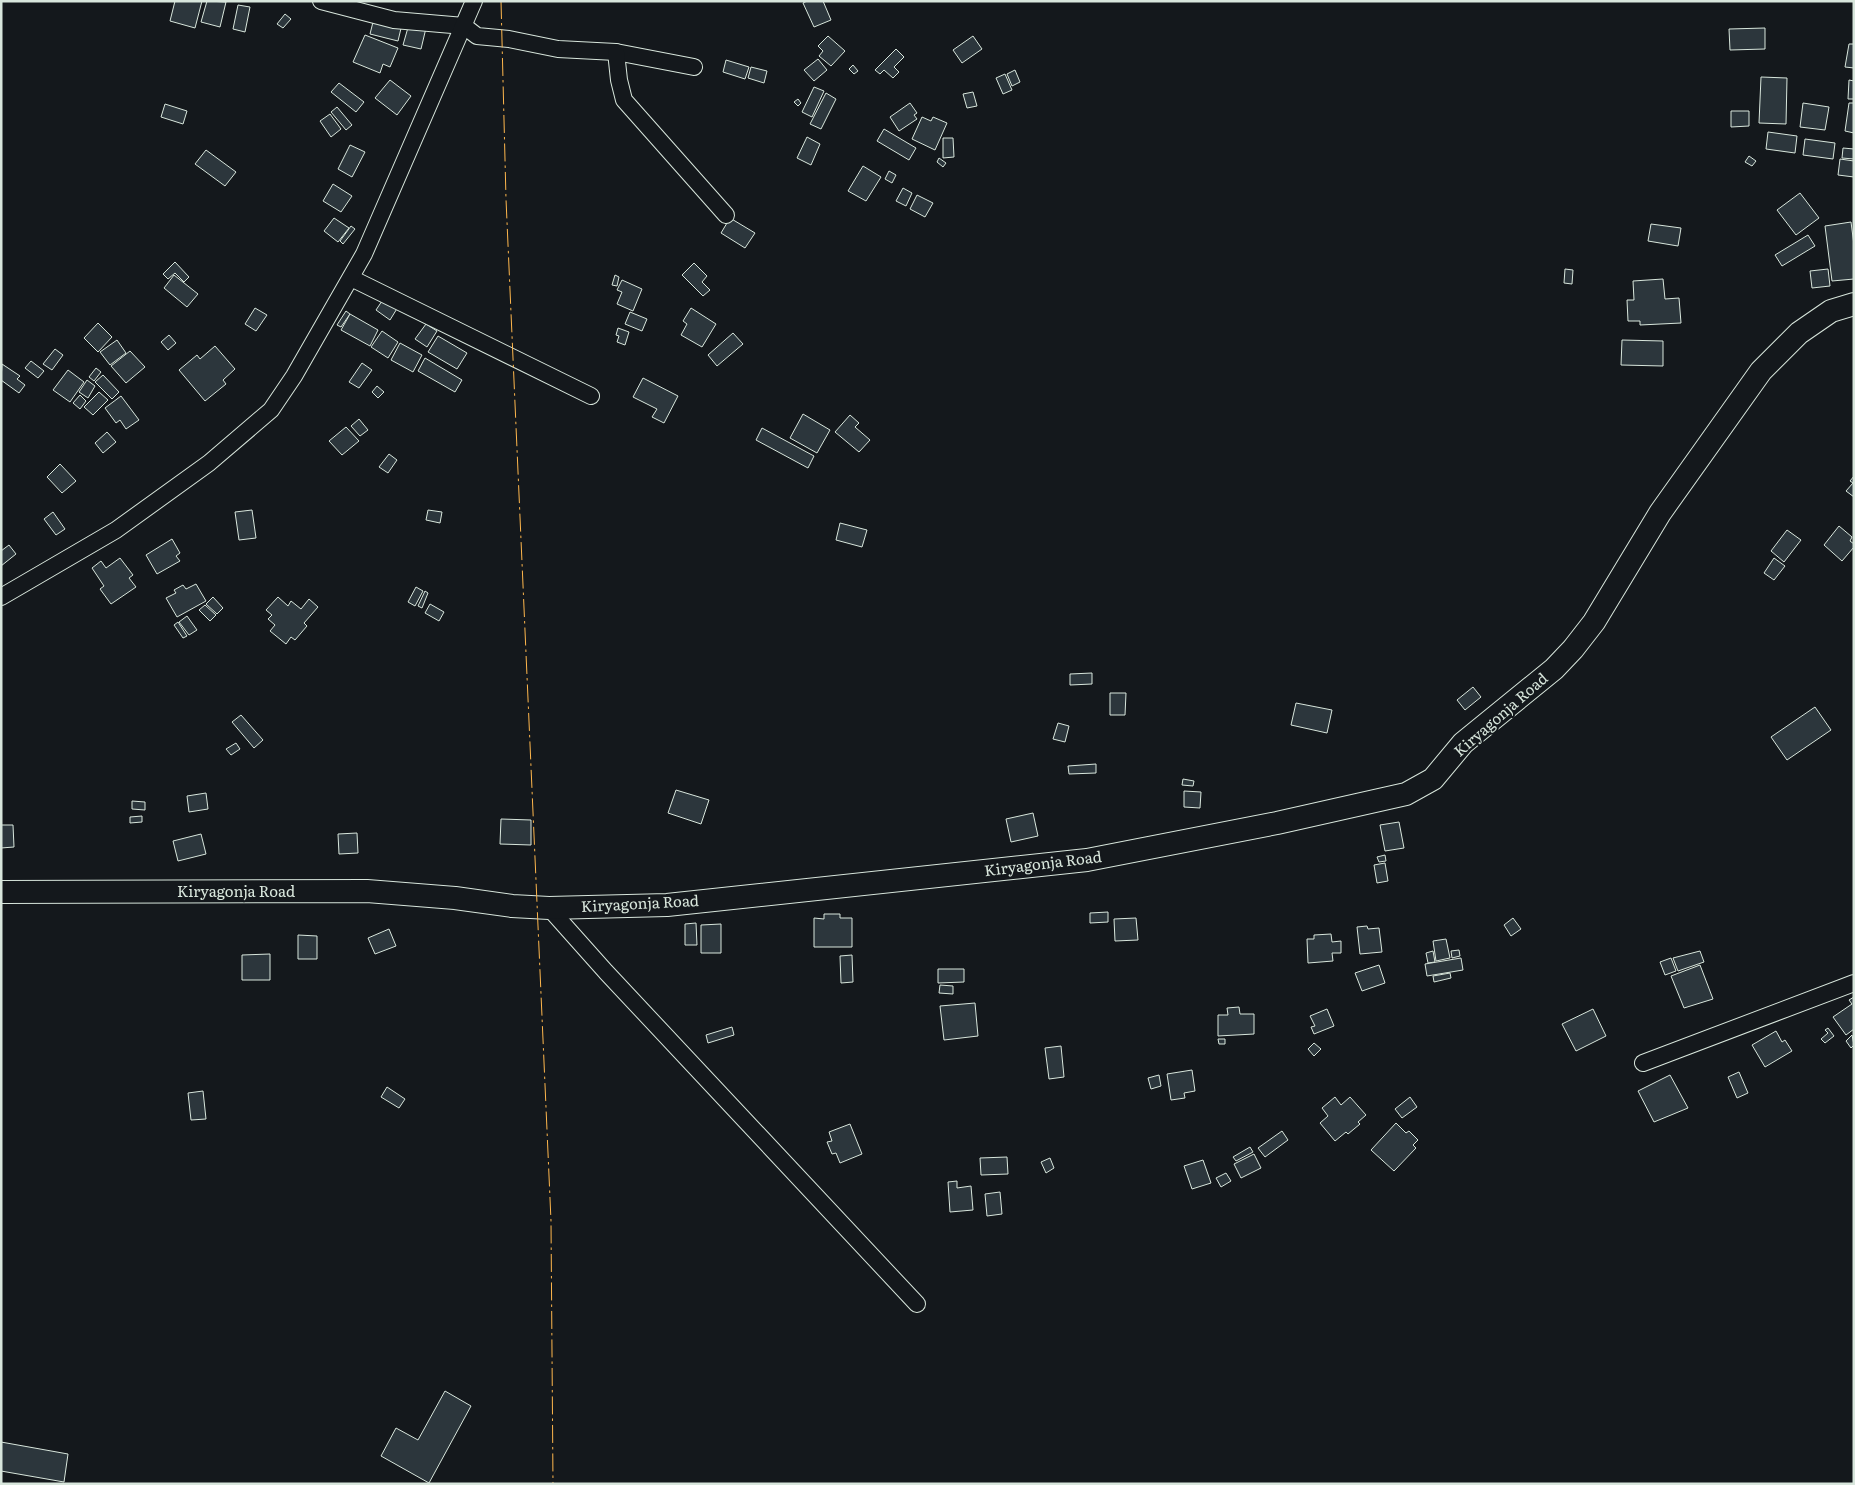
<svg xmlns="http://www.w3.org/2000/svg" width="1855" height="1485" viewBox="0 0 1855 1485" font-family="Literata,serif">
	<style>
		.building { fill: #2c363c; stroke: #d8e6dc }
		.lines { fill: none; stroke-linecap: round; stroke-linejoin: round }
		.street-casing { stroke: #d8e6dc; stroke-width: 18 }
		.secondary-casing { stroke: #d8e6dc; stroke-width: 24 }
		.street { stroke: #14181c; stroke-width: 16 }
		.secondary { stroke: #14181c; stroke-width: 22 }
		.power { stroke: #ffb74d; stroke-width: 1; stroke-dasharray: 18 4 2.5 4; stroke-linecap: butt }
		.labels { text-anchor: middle; stroke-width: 4; stroke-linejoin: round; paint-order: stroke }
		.street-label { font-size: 15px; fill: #d8e6dc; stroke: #14181c }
	</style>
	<rect width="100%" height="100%" fill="#14181c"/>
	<g class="building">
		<path d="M175 1H202L195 28 170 21Z"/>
		<path d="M207 1 226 2 220 27 201 22Z"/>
		<path d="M807 1H823L831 20 814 27 803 3Z"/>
		<path d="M238 5 250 7 245 32 233 29Z"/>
		<path d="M285 14 291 19 283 28 277 24Z"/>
		<path d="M374 18 402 24 398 41 370 34Z"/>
		<path d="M409 24 426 28 421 49 403 45Z"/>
		<path d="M1765 28V49L1730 50 1729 29Z"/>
		<path d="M365 35 398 48 390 67 383 64 380 73 353 62Z"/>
		<path d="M828 36 845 51 831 66 819 56 823 51 818 46Z"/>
		<path d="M973 36 982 49 962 63 953 50Z"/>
		<path d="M1849 44H1854V68L1845 67Z"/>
		<path d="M896 49 904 57 894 67 899 72 893 78 884 70 880 74 875 70Z"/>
		<path d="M818 59 827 70 814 81 804 70Z"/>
		<path d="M726 60 749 67 745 79 723 72Z"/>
		<path d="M853 65 858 71 854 74 849 69Z"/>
		<path d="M751 67 767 71 764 83 748 78Z"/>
		<path d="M1015 70 1020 82 1012 86 1007 74Z"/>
		<path d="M1005 74 1012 90 1003 94 996 78Z"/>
		<path d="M1761 77 1787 78 1786 124 1759 123Z"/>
		<path d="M390 80 411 96 397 115 375 98Z"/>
		<path d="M1849 80 1854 81V99H1848Z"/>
		<path d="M339 83 364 102 356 112 331 92Z"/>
		<path d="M814 87 824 91 812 117 802 112Z"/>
		<path d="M973 92 977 106 967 108 963 94Z"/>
		<path d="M826 93 836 99 821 129 810 124Z"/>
		<path d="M798 99 801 103 798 106 794 102Z"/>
		<path d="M910 103 917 113 914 115 917 119 899 131 890 117Z"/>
		<path d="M1803 103 1829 107 1825 130 1800 127Z"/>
		<path d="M1849 103H1854V133L1845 131Z"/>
		<path d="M165 104 187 111 183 124 161 117Z"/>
		<path d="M337 107 352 125 346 130 331 112Z"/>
		<path d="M1731 111H1749V126L1731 127Z"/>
		<path d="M330 114 341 129 331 137 320 121Z"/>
		<path d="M922 117 931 121 933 117 947 123 935 150 912 139Z"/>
		<path d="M884 129 916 148 909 160 877 141Z"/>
		<path d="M1768 132 1797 136 1795 153 1766 149Z"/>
		<path d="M807 137 820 144 811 165 797 158Z"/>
		<path d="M943 138H953L954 157 943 158Z"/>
		<path d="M1805 139 1835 143 1833 159 1803 155Z"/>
		<path d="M350 145 365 152 352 177 338 169Z"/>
		<path d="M1843 148 1854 149V159L1842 158Z"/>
		<path d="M206 150 236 172 225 186 195 164Z"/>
		<path d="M1749 156 1756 161 1752 166 1745 162Z"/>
		<path d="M939 158 946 163 943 167 937 162Z"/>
		<path d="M1840 159 1854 161V177L1838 175Z"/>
		<path d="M863 166 881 177 866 201 848 191Z"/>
		<path d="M889 171 896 175 892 183 885 179Z"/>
		<path d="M333 184 352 196 341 212 323 201Z"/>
		<path d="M903 188 912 193 906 206 896 201Z"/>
		<path d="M1800 193 1819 218 1796 235 1777 210Z"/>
		<path d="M917 195 933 203 925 217 910 209Z"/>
		<path d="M334 218 349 228 338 242 324 231Z"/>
		<path d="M730 218 755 233 745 248 721 233Z"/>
		<path d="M1851 222 1854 245V279L1832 281 1825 226Z"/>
		<path d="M1651 224 1681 228 1678 246 1648 241Z"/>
		<path d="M351 226 355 229 343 244 340 241Z"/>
		<path d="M1808 235 1815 246 1782 266 1775 255Z"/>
		<path d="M175 262 189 277 184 282 175 273 168 279 163 274Z"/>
		<path d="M694 263 707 276 702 282 710 290 703 296 682 275Z"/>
		<path d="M1565 269 1573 270 1572 284 1564 283Z"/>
		<path d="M1828 269 1830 286 1812 288 1810 271Z"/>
		<path d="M174 275 198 294 187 307 164 288Z"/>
		<path d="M615 275 619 277 617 286 612 285Z"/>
		<path d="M1663 279 1665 299 1679 298 1681 323 1640 325V321H1628L1627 300H1634L1633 281Z"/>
		<path d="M622 280 642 289 633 311 617 304 622 292 617 290Z"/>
		<path d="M384 298 398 307 390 320 376 310Z"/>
		<path d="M255 308 267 315 256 331 245 324Z"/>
		<path d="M691 308 716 324 702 347 681 335 687 324 683 321Z"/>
		<path d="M346 311 350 314 341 327 337 325Z"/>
		<path d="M630 312 647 319 642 331 625 324Z"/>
		<path d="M350 314 378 330 370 346 341 330Z"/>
		<path d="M98 323 112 337 98 352 84 338Z"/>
		<path d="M426 324 437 331 427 347 415 339Z"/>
		<path d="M618 328 629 332 625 345 617 342 619 336 616 335Z"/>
		<path d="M382 331 398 342 388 358 371 347Z"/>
		<path d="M733 333 743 344 717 366 708 355Z"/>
		<path d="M169 335 176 343 168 350 161 342Z"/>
		<path d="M438 336 467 353 457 369 428 352Z"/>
		<path d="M117 340 126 353 110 365 100 352Z"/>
		<path d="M1622 340 1663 341V366L1621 365Z"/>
		<path d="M400 343 422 355 413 372 391 360Z"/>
		<path d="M215 346 235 369 223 380 226 384 205 401 179 370 197 355 200 359Z"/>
		<path d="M55 349 63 355 52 370 43 364Z"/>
		<path d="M130 351 145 367 126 383 111 366Z"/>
		<path d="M425 358 462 380 455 392 418 371Z"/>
		<path d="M31 361 44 371 38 378 25 368Z"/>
		<path d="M362 363 372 370 359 388 349 382Z"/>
		<path d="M2 364 20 376 17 379 25 385 19 393 1 380Z"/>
		<path d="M96 368 101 372 94 381 89 377Z"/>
		<path d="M68 370 84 382 70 402 53 390Z"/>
		<path d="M103 375 119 392 112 399 95 382Z"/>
		<path d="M643 378 678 396 664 423 652 417 657 409 633 397Z"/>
		<path d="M87 380 95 386 88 398 79 392Z"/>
		<path d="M377 386 384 392 378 398 372 392Z"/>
		<path d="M99 392 108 400 93 415 84 407Z"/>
		<path d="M80 395 86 401 80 409 73 403Z"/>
		<path d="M121 396 139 420 126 429 120 420 116 423 105 408Z"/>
		<path d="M803 414 830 430 817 453 790 438Z"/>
		<path d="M850 415 859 423 855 427 870 440 859 452 835 432Z"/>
		<path d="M359 419 368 430 360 436 351 426Z"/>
		<path d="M346 427 359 441 342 455 329 441Z"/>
		<path d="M762 428 814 456 808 468 756 440Z"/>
		<path d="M107 432 116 442 103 453 95 443Z"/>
		<path d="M389 454 397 460 388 473 379 467Z"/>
		<path d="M60 464 76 481 62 493 47 477Z"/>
		<path d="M1854 476V497L1846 491 1853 483 1850 481Z"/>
		<path d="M252 510 256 538 239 540 235 512Z"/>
		<path d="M428 510 442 512 440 523 426 520Z"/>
		<path d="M53 512 65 529 56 535 44 519Z"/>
		<path d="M840 523 867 530 862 547 836 540Z"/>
		<path d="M1839 526 1852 537 1850 541 1854 544V547L1842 561 1824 545Z"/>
		<path d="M1787 530 1801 540 1784 562 1771 551Z"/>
		<path d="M172 539 180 553 176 556 180 561 157 574 146 555Z"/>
		<path d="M9 545 16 554 1 566V551Z"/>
		<path d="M120 558 133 575 129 578 136 587 111 604 100 589 104 586 92 568 101 561 106 568Z"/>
		<path d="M1774 558 1785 566 1774 580 1764 573Z"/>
		<path d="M196 584 206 601 177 617 166 598 176 593 174 590 183 585 186 589Z"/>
		<path d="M416 587 423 591 415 606 408 602Z"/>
		<path d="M425 591 428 593 422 608 418 606Z"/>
		<path d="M213 597 223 608 217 614 206 604Z"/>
		<path d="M278 597 288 606 291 601 301 609 309 599 318 607 304 623 307 626 295 640 291 637 286 644 270 631 275 625 268 619 272 615 266 610Z"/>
		<path d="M430 604 444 612 439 621 425 613Z"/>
		<path d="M205 605 216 615 210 621 199 610Z"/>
		<path d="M187 616 197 630 189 635 179 622Z"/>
		<path d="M178 622 187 636 183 638 174 625Z"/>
		<path d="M1092 673V684L1070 685V674Z"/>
		<path d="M1473 687 1481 697 1465 710 1457 700Z"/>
		<path d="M1110 693H1126L1125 715H1110Z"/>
		<path d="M1296 703 1332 710 1327 733 1291 725Z"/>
		<path d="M1815 707 1831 730 1787 760 1771 737Z"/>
		<path d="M241 715 263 740 254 748 232 722Z"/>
		<path d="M1058 723 1069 726 1065 742 1053 739Z"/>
		<path d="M236 743 240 749 231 755 226 749Z"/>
		<path d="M1096 764V773L1069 774 1068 766Z"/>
		<path d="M1183 779 1194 781 1193 786 1182 785Z"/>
		<path d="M676 790 709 800 701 824 668 813Z"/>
		<path d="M1184 791 1201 792 1200 808 1184 807Z"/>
		<path d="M206 793 208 809 189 812 187 796Z"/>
		<path d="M132 801 145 802V810L132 809Z"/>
		<path d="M1033 813 1038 836 1011 842 1006 819Z"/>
		<path d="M142 816V822L130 823V817Z"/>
		<path d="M501 819 531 820V845L500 844Z"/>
		<path d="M1399 822 1404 848 1385 851 1380 825Z"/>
		<path d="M1 825H13L14 847 1 848Z"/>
		<path d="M357 833 358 853 339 854 338 834Z"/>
		<path d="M201 834 206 854 178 861 173 841Z"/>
		<path d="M1385 855 1386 861 1379 862 1377 857Z"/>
		<path d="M1385 863 1388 881 1377 883 1374 865Z"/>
		<path d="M1108 912V922L1090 923V913Z"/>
		<path d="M824 914H840V918H852V947H814V918L824 919Z"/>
		<path d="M1136 918 1138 940 1115 941 1114 919Z"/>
		<path d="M1513 918 1521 929 1511 936 1504 925Z"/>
		<path d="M696 923 697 945H685V924Z"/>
		<path d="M721 924V953H701V925Z"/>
		<path d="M1367 926 1368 929 1379 928 1382 952 1360 954 1357 927Z"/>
		<path d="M389 929 396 946 375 954 368 938Z"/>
		<path d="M1331 934 1332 942 1341 941V953H1332L1333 961 1308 963 1307 939H1314V935Z"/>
		<path d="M298 935 317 936V959H298Z"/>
		<path d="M1446 939 1450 958 1436 961 1433 941Z"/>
		<path d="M1459 950 1460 956 1452 958 1451 951Z"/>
		<path d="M1433 951 1435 962 1428 963 1426 953Z"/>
		<path d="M1700 951 1704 962 1678 971 1673 958Z"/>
		<path d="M270 954V980H242V955Z"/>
		<path d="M852 955 853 982 841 983 840 956Z"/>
		<path d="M1461 958 1463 970 1427 976 1425 964Z"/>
		<path d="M1671 958 1676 971 1665 975 1660 962Z"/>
		<path d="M1379 965 1385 983 1362 991 1355 973Z"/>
		<path d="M1700 965 1713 999 1684 1008 1671 976Z"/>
		<path d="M938 969H964V982L938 983Z"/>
		<path d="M1450 973 1451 978 1434 982 1433 976Z"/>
		<path d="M940 985 953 986V994L939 993Z"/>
		<path d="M1854 997V1029L1846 1035 1833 1017 1852 1004 1849 1000Z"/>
		<path d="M975 1003 978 1036 944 1040 940 1006Z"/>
		<path d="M1239 1007 1240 1014H1254V1034L1218 1036V1015H1228L1227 1008Z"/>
		<path d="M1327 1009 1334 1026 1314 1034 1311 1027 1315 1026 1310 1016Z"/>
		<path d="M1593 1009 1606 1036 1576 1051 1562 1024Z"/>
		<path d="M732 1027 734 1035 708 1043 706 1035Z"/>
		<path d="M1828 1028 1834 1036 1825 1043 1821 1039 1828 1033 1825 1030Z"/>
		<path d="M1776 1031 1782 1042 1785 1040 1792 1051 1765 1067 1752 1045Z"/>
		<path d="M1852 1035 1854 1045 1851 1048 1846 1041Z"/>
		<path d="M1218 1039H1225V1044H1219Z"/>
		<path d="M1314 1043 1321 1049 1314 1056 1308 1049Z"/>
		<path d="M1061 1046 1064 1077 1049 1079 1045 1048Z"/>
		<path d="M1192 1070 1195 1091 1184 1093 1185 1098 1171 1100 1167 1074Z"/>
		<path d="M1739 1072 1748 1093 1737 1098 1728 1077Z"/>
		<path d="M1159 1075 1161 1086 1151 1089 1148 1078Z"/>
		<path d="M1670 1075 1688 1108 1654 1122 1638 1091Z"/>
		<path d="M387 1087 405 1099 399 1108 381 1097Z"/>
		<path d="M203 1091 206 1119 191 1120 188 1093Z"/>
		<path d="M1335 1097 1341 1105 1350 1097 1366 1115 1358 1122 1360 1124 1348 1134 1346 1132 1335 1141 1320 1123 1328 1116 1322 1108Z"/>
		<path d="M1410 1097 1417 1107 1402 1118 1395 1109Z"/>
		<path d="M1396 1123 1406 1133 1409 1131 1418 1140 1413 1145 1416 1148 1394 1171 1371 1150Z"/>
		<path d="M850 1124 862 1154 840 1163 836 1153 832 1154 827 1142 832 1141 829 1132Z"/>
		<path d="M1282 1131 1288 1140 1265 1157 1258 1148Z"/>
		<path d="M1250 1147 1253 1152 1236 1161 1233 1157Z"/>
		<path d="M1254 1154 1261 1168 1241 1178 1234 1164Z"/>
		<path d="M1007 1157 1008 1174 981 1175 980 1158Z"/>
		<path d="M1050 1158 1054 1168 1046 1173 1041 1162Z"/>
		<path d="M1203 1160 1211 1183 1192 1189 1184 1166Z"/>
		<path d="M1226 1173 1231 1181 1221 1187 1216 1178Z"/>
		<path d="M957 1181V1188L971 1186 973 1210 950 1212 948 1182Z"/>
		<path d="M1000 1192 1002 1214 987 1216 985 1194Z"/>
		<path d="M445 1391 471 1406 429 1483 381 1456 396 1428 418 1440Z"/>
		<path d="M1 1442 68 1454 64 1482 1 1471Z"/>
	</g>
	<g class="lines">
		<defs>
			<g id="street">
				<path d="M321 1 394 20 464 26 477 36 509 39 558 49 616 52 694 67"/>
				<path d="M616 52 619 80 624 100 726 215"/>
				<path d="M351 278 591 396"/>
				<path d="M1 597 116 530 209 463 271 410 294 376 364 254 474 1"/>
				<path d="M549 908 606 972 917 1304"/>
				<path d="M1643 1063 1854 983"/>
			</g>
			<path id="secondary" d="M1 892 367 891 455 898 512 906 549 908 667 905 1087 860 1277 823 1406 794 1433 779 1463 743 1554 669 1573 649 1594 622 1660 513 1761 371 1799 333 1831 311 1854 304"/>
		</defs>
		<use href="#street" class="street-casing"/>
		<use href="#secondary" class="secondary-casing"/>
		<use href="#street" class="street"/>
		<use href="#secondary" class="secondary"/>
		<path class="power" d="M501 1 506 199 551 1221 553 1484"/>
	</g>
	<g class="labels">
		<g class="street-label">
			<text transform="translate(1501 715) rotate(-41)" y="5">Kiryagonja Road</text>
			<text transform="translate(1043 864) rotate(-7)" y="5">Kiryagonja Road</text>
			<text x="236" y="897">Kiryagonja Road</text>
			<text transform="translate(640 904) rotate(-3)" y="5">Kiryagonja Road</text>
		</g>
	</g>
	<rect width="1855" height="1485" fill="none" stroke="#d8e6dc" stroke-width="5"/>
</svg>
